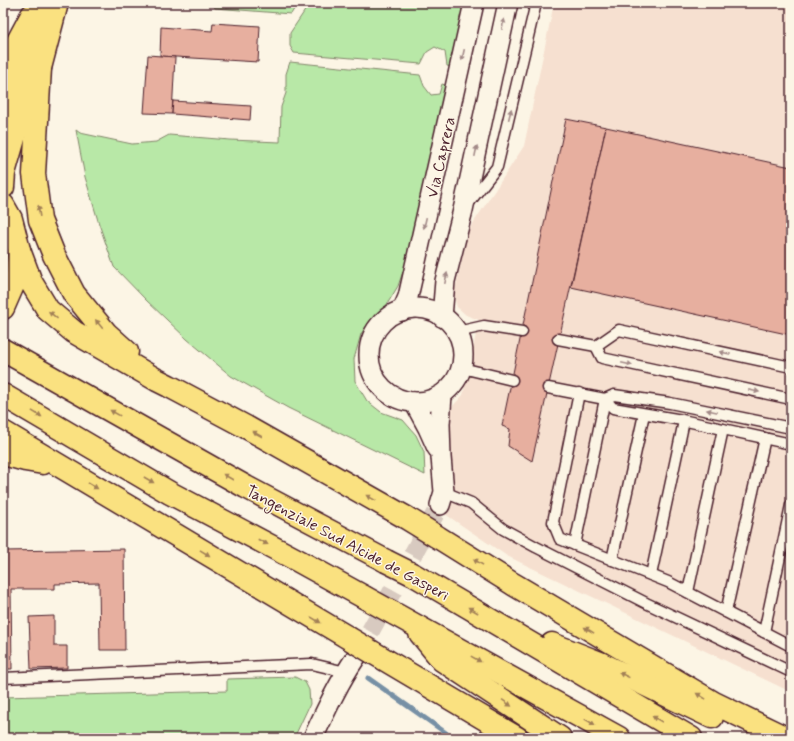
<svg xmlns="http://www.w3.org/2000/svg" width="794" height="741" viewBox="0 0 794 741" font-family="Mynerve,sans-serif">
	<style>
		.built { fill: #f6e0d0 }
		.green { fill: #b8e8a7; stroke: #818469 }
		.lines { fill: none; stroke-linecap: round; stroke-linejoin: round }
		.stream { stroke: #7790a5; stroke-width: 5 }
		.building { fill: #e7af9f; stroke: #4a1f2b }
		.street-tunnel { stroke: #d8cac0; stroke-width: 19; stroke-dasharray: 19 10; stroke-linecap: butt }
		.lane-casing { stroke: #4a1f2b; stroke-width: 13 }
		.street-casing { stroke: #4a1f2b; stroke-width: 22 }
		.highway-casing { stroke: #4a1f2b; stroke-width: 25 }
		.lane { stroke: #fcf5e5; stroke-width: 10 }
		.street { stroke: #fcf5e5; stroke-width: 19 }
		.highway { stroke: #fae180; stroke-width: 22 }
		.highway-bridge-casing { stroke: #4a1f2b; stroke-width: 25; stroke-linecap: butt }
		.highway-bridge { stroke: #fae180; stroke-width: 22 }
		.oneway { fill: #a38a88 }
		.oneway2 { fill: #a28056 }
		.labels { text-anchor: middle; stroke-width: 3; stroke-linejoin: round; paint-order: stroke }
		.street-label { font-size: 16px; fill: #4a1f2b; stroke: #fcf5e5 }
	</style>
	<rect width="100%" height="100%" fill="#fcf5e5"/>
	<filter id="ink" filterUnits="userSpaceOnUse"><feTurbulence type="fractalNoise" baseFrequency=".025" numOctaves="2"/><feDisplacementMap in="SourceGraphic" scale="8" xChannelSelector="R" yChannelSelector="G"/><feConvolveMatrix kernelMatrix="1 2 1 2 8 2 1 2 1" color-interpolation-filters="sRGB"/></filter>
	<g filter="url(#ink)">
		<g class="built">
			<path d="M3 3H12L3 28Z"/>
			<path d="M554 3H791V692L507 556 442 512 445 424 451 408 463 395 479 320 466 315 457 307 454 295 468 231 524 146Z"/>
		</g>
		<g class="green">
			<path d="M212 3H298L291 14 215 8Z"/>
			<path d="M310 3H465L452 67 447 66 445 52 435 47 427 52 421 64 294 53 290 46V33Z"/>
			<path d="M290 62 420 75 424 86 431 95 439 94 442 84 448 86 406 263 398 286 386 306 371 319 361 334 354 359 355 381 367 401 381 412 403 420 416 435 424 452 425 475 288 408 231 376 187 339 146 300 114 267 99 224 85 177 76 130 80 133 132 144 156 142 169 135 230 140 280 142 281 107 286 93V74Z"/>
			<path d="M295 677 305 682 309 690 310 704 294 738H3V697L227 691V679Z"/>
		</g>
		<g class="lines">
			<path class="stream" d="M368 678 446 733 450 738"/>
		</g>
		<g class="building">
			<path d="M213 23 260 26 258 62 160 56 161 27 212 31Z"/>
			<path d="M148 55 175 57 172 114 144 113Z"/>
			<path d="M173 101 251 106 250 120 172 114Z"/>
			<path d="M566 119 606 127 532 461 508 446 510 429 502 426Z"/>
			<path d="M606 127 791 167V335L571 287Z"/>
			<path d="M124 549 125 650H100L99 583 55 584V589H11L12 669H3V551Z"/>
			<path d="M54 616V646H67V668L31 669 29 617Z"/>
		</g>
		<g class="lines">
			<path class="street-tunnel" d="M356 657 440 505"/>
			<defs>
				<g id="lane">
					<path d="M468 204 497 167 536 3"/>
					<path d="M457 332 484 326 522 332"/>
					<path d="M558 339 596 346 619 330 791 367"/>
					<path d="M596 346 602 358 791 399"/>
					<path d="M462 368 512 380"/>
					<path d="M548 388 605 399 614 395 670 403 791 428"/>
					<path d="M579 393 553 522 560 539 668 582 791 646"/>
					<path d="M605 399 613 408 682 420 791 444"/>
					<path d="M444 492 471 503 503 529 536 547 646 603 791 672"/>
					<path d="M575 545 605 399"/>
					<path d="M612 560 644 414"/>
					<path d="M651 575 684 421"/>
					<path d="M688 592 723 429"/>
					<path d="M726 612 765 438"/>
					<path d="M764 632 791 505"/>
					<path d="M3 678 312 664 346 672"/>
				</g>
				<g id="street">
					<circle cx="416" cy="355" r="47"/>
					<path d="M402 311 408 297 474 3"/>
					<path d="M442 317 445 281 463 210 508 3"/>
					<path d="M414 402 428 428 437 448"/>
					<path d="M440 505 444 492 441 457 440 424 442 395"/>
					<path d="M313 738C326 710 339 682 356 657"/>
				</g>
				<g id="highway">
					<path d="M3 64 17 43 32 15 46 5"/>
					<path d="M40 68 34 174 40 220 54 255 74 294 106 333 127 352"/>
					<path d="M3 115 7 108 37 28"/>
					<path d="M3 187 4 173 23 107 40 68 57 3"/>
					<path d="M3 205 11 219 19 250 17 276 3 308"/>
					<path d="M19 250 31 282 48 310 74 332 157 380 169 386 246 427 405 517"/>
					<path d="M3 350 246 487 386 561"/>
					<path d="M3 395 170 493 295 559 364 597"/>
					<path d="M3 432 347 637"/>
					<path d="M3 454 25 460 43 463"/>
					<path d="M436 536 513 584 714 703 786 738"/>
					<path d="M414 575 691 738"/>
					<path d="M393 613 619 738"/>
					<path d="M420 633 442 660 560 738"/>
					<path d="M552 644 600 663 712 717"/>
					<path d="M372 652 517 738"/>
				</g>
			</defs>
			<use href="#lane" class="lane-casing"/>
			<use href="#street" class="street-casing"/>
			<use href="#highway" class="highway-casing"/>
			<use href="#lane" class="lane"/>
			<use href="#street" class="street"/>
			<use href="#highway" class="highway"/>
			<defs>
				<g id="highway-bridge">
					<path d="M405 517 436 536"/>
					<path d="M386 561 414 575"/>
					<path d="M364 597 393 613"/>
					<path d="M347 637 372 652"/>
				</g>
			</defs>
			<use href="#highway-bridge" class="highway-bridge-casing"/>
			<use href="#highway-bridge" class="highway-bridge"/>
		</g>
		<defs><path id="oneway-solid" d="M-6-.8H1V-3.2L6.5 0L1 3.2V.8H-6Z"/></defs>
		<g class="oneway">
			<use href="#oneway-solid" transform="translate(503 24) rotate(-78)"/>
			<use href="#oneway-solid" transform="translate(463 55) rotate(103)"/>
			<use href="#oneway-solid" transform="translate(510 114) rotate(-76)"/>
			<use href="#oneway-solid" transform="translate(476 151) rotate(-78)"/>
			<use href="#oneway-solid" transform="translate(425 223) rotate(103)"/>
			<use href="#oneway-solid" transform="translate(446 278) rotate(-78)"/>
			<use href="#oneway-solid" transform="translate(725 353) rotate(-168)"/>
			<use href="#oneway-solid" transform="translate(627 364) rotate(12)"/>
			<use href="#oneway-solid" transform="translate(754 391) rotate(12)"/>
			<use href="#oneway-solid" transform="translate(712 411) rotate(-168)"/>
		</g>
		<g class="oneway2">
			<use href="#oneway-solid" transform="translate(39 211) rotate(-98)"/>
			<use href="#oneway-solid" transform="translate(53 315) rotate(-140)"/>
			<use href="#oneway-solid" transform="translate(99 324) rotate(-129)"/>
			<use href="#oneway-solid" transform="translate(115 413) rotate(-151)"/>
			<use href="#oneway-solid" transform="translate(37 414) rotate(31)"/>
			<use href="#oneway-solid" transform="translate(257 434) rotate(-151)"/>
			<use href="#oneway-solid" transform="translate(228 477) rotate(-150)"/>
			<use href="#oneway-solid" transform="translate(149 480) rotate(30)"/>
			<use href="#oneway-solid" transform="translate(93 486) rotate(31)"/>
			<use href="#oneway-solid" transform="translate(371 498) rotate(-151)"/>
			<use href="#oneway-solid" transform="translate(263 542) rotate(28)"/>
			<use href="#oneway-solid" transform="translate(205 553) rotate(31)"/>
			<use href="#oneway-solid" transform="translate(478 562) rotate(-148)"/>
			<use href="#oneway-solid" transform="translate(473 610) rotate(-150)"/>
			<use href="#oneway-solid" transform="translate(316 620) rotate(31)"/>
			<use href="#oneway-solid" transform="translate(589 630) rotate(-149)"/>
			<use href="#oneway-solid" transform="translate(476 659) rotate(29)"/>
			<use href="#oneway-solid" transform="translate(624 675) rotate(-154)"/>
			<use href="#oneway-solid" transform="translate(701 696) rotate(-149)"/>
			<use href="#oneway-solid" transform="translate(507 703) rotate(34)"/>
			<use href="#oneway-solid" transform="translate(657 719) rotate(-149)"/>
			<use href="#oneway-solid" transform="translate(590 722) rotate(29)"/>
		</g>
	</g>
	<g class="labels">
		<g class="street-label">
			<text transform="translate(440 157) rotate(-77)" y="6">Via Caprera</text>
			<text transform="translate(348 542) rotate(28)" y="6">Tangenziale Sud Alcide de Gasperi</text>
		</g>
	</g>
	<rect width="794" height="741" fill="none" stroke="#fcf5e5" stroke-width="16"/>
	<rect x="8" y="8" width="778" height="725" fill="none" stroke="#4a1f2b" stroke-width="1.5" filter="url(#ink)"/>
</svg>
